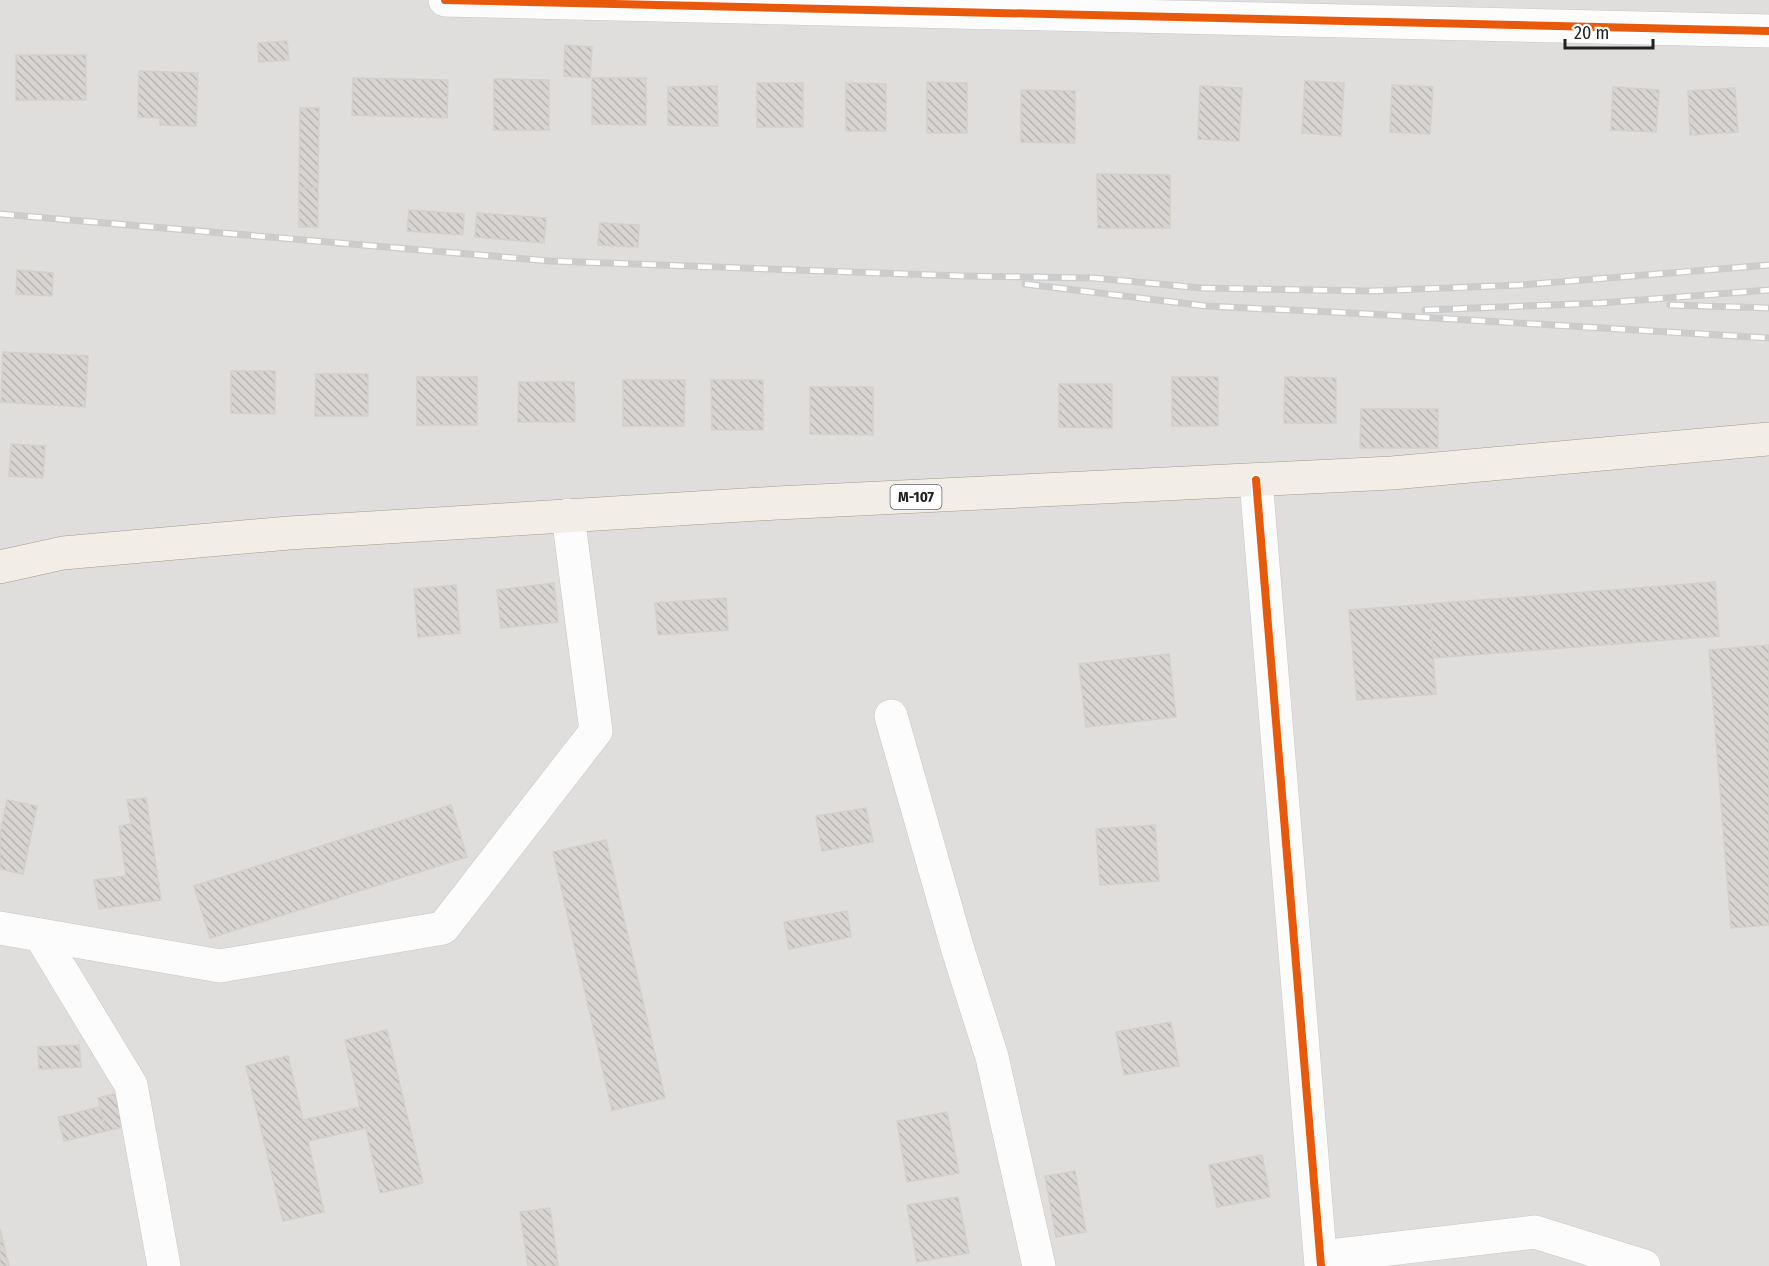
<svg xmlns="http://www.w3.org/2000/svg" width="1769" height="1266" viewBox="0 0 1769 1266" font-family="'Fira Sans Condensed',sans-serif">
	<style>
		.residential { fill: #dfdedc }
		.building { fill: url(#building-back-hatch); stroke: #d3d0cc; stroke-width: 1.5 }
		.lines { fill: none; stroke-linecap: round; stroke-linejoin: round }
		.minor-casing { stroke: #c9c8c7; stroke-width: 34 }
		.major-casing { stroke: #a79c86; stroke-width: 34 }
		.minor { stroke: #fdfcfc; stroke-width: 33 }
		.major { stroke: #f3ede7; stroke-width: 33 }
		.rail-casing { stroke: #ccc; stroke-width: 7 }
		.rail { stroke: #fff; stroke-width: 4.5; stroke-dasharray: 14; stroke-linecap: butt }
		.cycleway-casing { stroke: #fff; stroke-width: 11 }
		.cycleway { stroke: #e8590c; stroke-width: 8 }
		.labels { text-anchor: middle; stroke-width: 4.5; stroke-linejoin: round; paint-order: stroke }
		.shield { fill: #fff; stroke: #646464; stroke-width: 1.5 }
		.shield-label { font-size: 15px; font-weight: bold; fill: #222 }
	</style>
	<defs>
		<pattern id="building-back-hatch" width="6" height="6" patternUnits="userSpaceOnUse" patternTransform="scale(1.5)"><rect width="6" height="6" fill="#d7d4d2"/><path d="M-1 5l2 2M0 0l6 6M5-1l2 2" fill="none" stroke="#b8b6b4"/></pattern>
	</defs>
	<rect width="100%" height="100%" fill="#f0eeeb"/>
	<rect class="residential" x="0" y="0" width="1769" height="1266"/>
	<g class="building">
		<path d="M287 41 289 60 259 62 258 43Z"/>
		<path d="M565 45 592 47 590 78 564 76Z"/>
		<rect x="16" y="55" width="70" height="45"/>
		<path d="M139 71 198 73 196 126 160 125V118L138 117Z"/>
		<path d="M353 78 448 80 447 118 352 115Z"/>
		<path d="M592 78H646V125L592 124Z"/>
		<path d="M494 79 549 80V130H494Z"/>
		<path d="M1305 81 1344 83 1341 136 1302 133Z"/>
		<path d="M927 82 967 83V133H927Z"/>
		<rect x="757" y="83" width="46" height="44"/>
		<path d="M846 83 886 84V131H846Z"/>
		<path d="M1392 85 1433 87 1430 134 1390 132Z"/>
		<path d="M717 86 718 126 668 125V87Z"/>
		<path d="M1200 86 1242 88 1239 141 1198 139Z"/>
		<path d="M1613 87 1659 90 1656 132 1611 130Z"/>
		<path d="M1735 88 1738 132 1690 135 1688 91Z"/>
		<path d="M1021 90 1075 91V143L1021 142Z"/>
		<path d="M300 108H319L318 188H299Z"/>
		<path d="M1097 174 1170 175V228H1098Z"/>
		<rect x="299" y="188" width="19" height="39"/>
		<path d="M409 210 464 214 463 235 407 231Z"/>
		<path d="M477 213 546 218 544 243 475 237Z"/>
		<path d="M600 223 639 225 638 247 598 245Z"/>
		<path d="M17 270 53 273 52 296 16 294Z"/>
		<path d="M3 352 88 356 85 407 1 402Z"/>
		<path d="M231 371H275V414L231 413Z"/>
		<path d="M316 374H368V416H315Z"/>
		<rect x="417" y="377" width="60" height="48"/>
		<rect x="1172" y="377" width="46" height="49"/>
		<path d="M1285 377 1336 378V423H1284Z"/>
		<path d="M623 380H685L684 426H623Z"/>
		<path d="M711 380H763V430H712Z"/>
		<path d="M519 382H574L575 422H518Z"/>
		<path d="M1059 384H1112V428L1059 427Z"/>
		<path d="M810 387H873V435L810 434Z"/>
		<path d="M1361 409H1438V448H1360Z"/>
		<path d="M11 444 45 446 43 478 9 476Z"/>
		<path d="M1715 582 1719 636 1433 658 1429 604Z"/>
		<path d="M554 583 558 622 501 628 497 590Z"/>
		<path d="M456 585 460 633 418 637 414 589Z"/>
		<path d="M726 598 728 630 658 635 655 603Z"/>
		<path d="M1429 604 1436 694 1357 700 1349 610Z"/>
		<path d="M1769 645V925L1731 928 1709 650Z"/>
		<path d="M1169 654 1176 717 1086 727 1079 664Z"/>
		<path d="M146 798 161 900 99 909 94 880 126 876 119 826 131 824 127 800Z"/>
		<path d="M7 800 37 806 23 874 0 869V834Z"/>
		<path d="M451 805 467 857 210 938 194 886Z"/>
		<path d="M866 808 873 842 822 851 816 816Z"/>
		<path d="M1155 825 1159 881 1100 885 1096 829Z"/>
		<path d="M606 840 665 1098 612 1110 553 852Z"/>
		<path d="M847 911 851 937 789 949 784 922Z"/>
		<path d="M1171 1022 1179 1066 1124 1075 1116 1032Z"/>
		<path d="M387 1030 423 1183 380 1193 366 1128 308 1141 324 1212 283 1221 246 1066 288 1056 303 1120 360 1107 345 1040Z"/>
		<path d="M79 1045 81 1067 39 1069 38 1047Z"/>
		<path d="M115 1094 123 1127 106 1131 98 1098Z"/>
		<path d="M100 1107 106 1131 64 1141 58 1117Z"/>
		<path d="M947 1112 959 1173 907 1182 897 1121Z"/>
		<path d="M1262 1155 1270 1197 1217 1207 1209 1165Z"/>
		<path d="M1075 1171 1086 1232 1056 1237 1045 1176Z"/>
		<path d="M958 1197 969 1253 917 1262 907 1205Z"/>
		<path d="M550 1208 558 1266H528L520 1212Z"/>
		<path d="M0 1229 9 1266H0Z"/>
	</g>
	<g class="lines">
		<defs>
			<g id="minor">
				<path d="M445 0 1769 31"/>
				<path d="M1256 480 1321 1266"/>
				<path d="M891 716 958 950 992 1057 1039 1266"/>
				<path d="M0 928 220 966 443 928 596 731 568 515"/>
				<path d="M40 935 131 1085 164 1266"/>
				<path d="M1321 1257 1535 1232 1644 1266"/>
			</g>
			<path id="major" d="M0 567 63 553 289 533 777 503 1392 473 1769 439"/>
		</defs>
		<use href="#minor" class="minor-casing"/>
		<use href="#major" class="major-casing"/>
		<use href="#minor" class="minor"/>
		<use href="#major" class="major"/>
		<defs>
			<g id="rail">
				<path d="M0 214 550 261 962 276 1094 278 1202 288 1371 291 1520 285 1769 265"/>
				<path d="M1025 284 1206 306 1351 313 1769 338"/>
				<path d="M1670 305 1769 308"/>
				<path d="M1425 310 1601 303 1769 290"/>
			</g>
		</defs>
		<use href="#rail" class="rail-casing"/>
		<use href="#rail" class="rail"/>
		<defs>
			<g id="cycleway">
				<path d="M445 0 1769 31"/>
				<path d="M1256 480 1321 1266"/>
			</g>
		</defs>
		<use href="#cycleway" class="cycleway-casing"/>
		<use href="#cycleway" class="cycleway"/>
	</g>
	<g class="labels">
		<rect class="shield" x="890.5" y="485" width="51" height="24" rx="4.5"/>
		<g class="shield-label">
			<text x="916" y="502">М-107</text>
		</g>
	</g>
	<path d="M1565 39v9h88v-9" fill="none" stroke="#222222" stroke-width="3"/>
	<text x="1574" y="39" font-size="18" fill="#222222" stroke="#ffffff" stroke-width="4.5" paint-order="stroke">20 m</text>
</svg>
